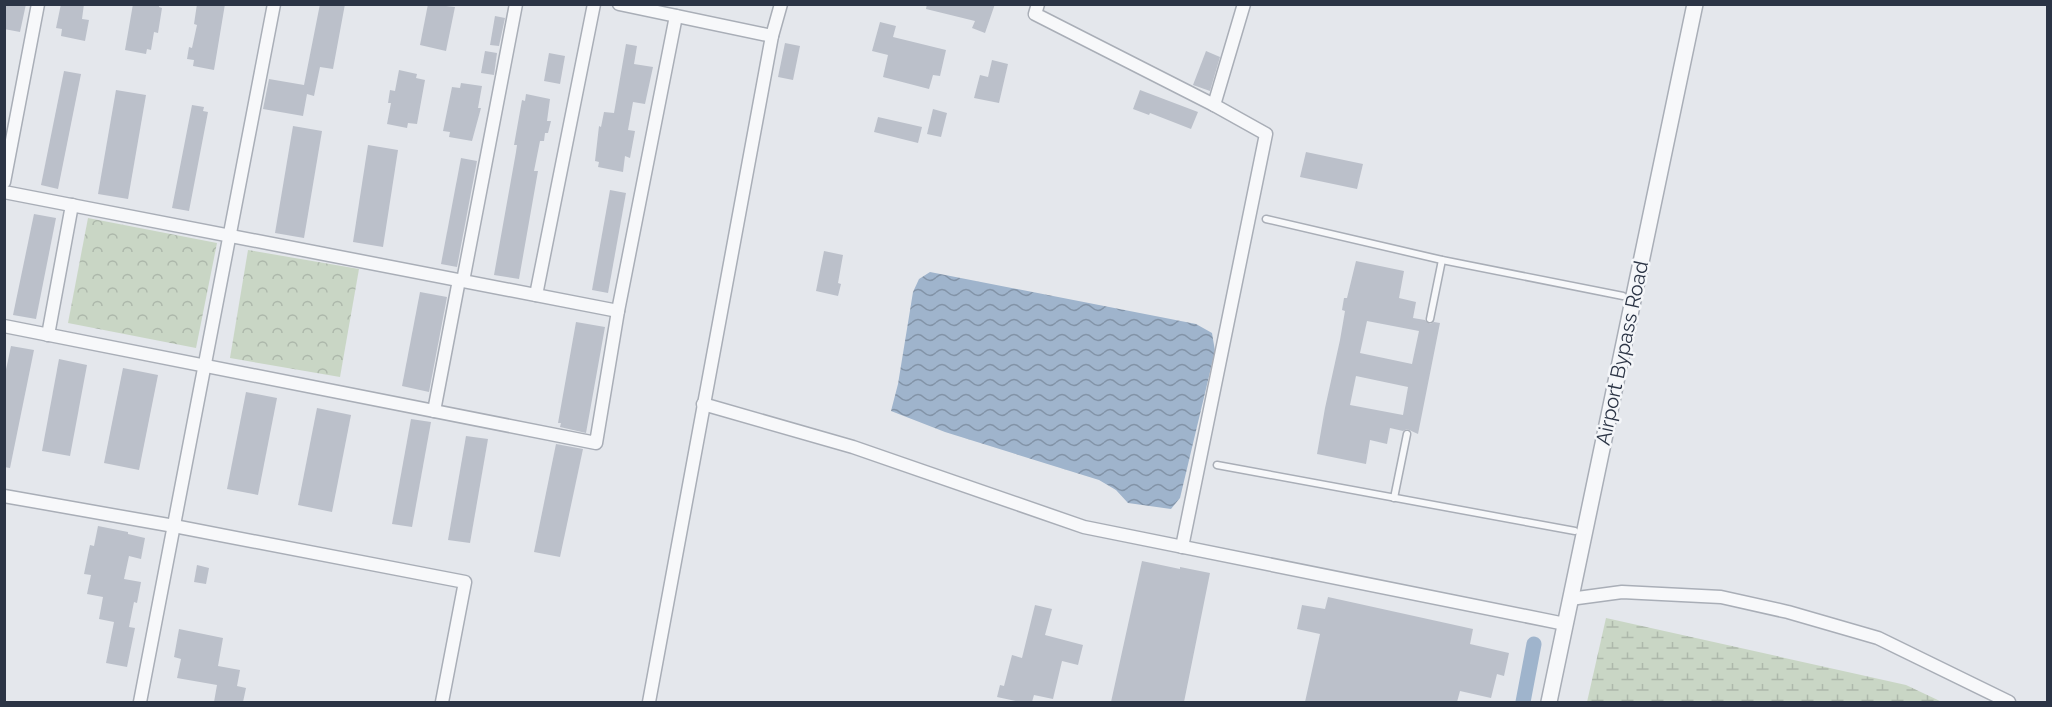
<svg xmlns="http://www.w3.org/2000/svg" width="2052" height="707" viewBox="0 0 2052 707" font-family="Raleway,sans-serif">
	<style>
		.wetland { fill: url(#wetland-marsh) }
		.park { fill: url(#park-crowns) }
		.water { fill: url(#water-waves) }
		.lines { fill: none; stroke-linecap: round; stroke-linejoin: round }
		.canal { stroke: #9fb4cc; stroke-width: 15 }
		.building { fill: #bbc0ca; fill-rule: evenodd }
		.service-casing { stroke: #a9aeb7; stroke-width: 9 }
		.minor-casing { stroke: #a9aeb7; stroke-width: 15 }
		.tertiary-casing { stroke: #a9aeb7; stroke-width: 18 }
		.service { stroke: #f7f8fa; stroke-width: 6 }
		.minor { stroke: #f7f8fa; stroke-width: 12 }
		.tertiary { stroke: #f7f8fa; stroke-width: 15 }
		.labels { text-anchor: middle; stroke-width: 5; stroke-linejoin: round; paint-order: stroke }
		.street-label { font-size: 20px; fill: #2b3445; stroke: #f4f6f9 }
	</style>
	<defs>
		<pattern id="wetland-marsh" width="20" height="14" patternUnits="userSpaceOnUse" patternTransform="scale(1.5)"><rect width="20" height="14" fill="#c9d6c5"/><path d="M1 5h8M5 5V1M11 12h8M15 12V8" fill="none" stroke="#adb8ab"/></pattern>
		<pattern id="park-crowns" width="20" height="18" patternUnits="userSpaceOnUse" patternTransform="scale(1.5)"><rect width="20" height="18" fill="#c9d6c5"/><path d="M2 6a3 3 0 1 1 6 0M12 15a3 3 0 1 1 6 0" fill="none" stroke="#adb8ab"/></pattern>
		<pattern id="water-waves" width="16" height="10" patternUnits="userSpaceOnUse" patternTransform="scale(1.5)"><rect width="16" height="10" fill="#9fb4cc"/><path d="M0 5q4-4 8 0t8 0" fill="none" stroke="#8293a7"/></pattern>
	</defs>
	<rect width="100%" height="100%" fill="#e4e7ec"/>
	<path class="wetland" d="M1606 618 1906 685 1942 702H1587Z"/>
	<g class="park">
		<path d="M88 218 217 243 196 348 68 323Z"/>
		<path d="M248 250 359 269 340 377 230 358Z"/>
	</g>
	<path class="water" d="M930 272 1196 324 1212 333 1215 351 1180 498 1171 509 1128 503 1116 490 1099 480 945 432 891 411 898 384 913 292 919 279Z"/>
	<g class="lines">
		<path class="canal" d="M1523 702 1534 644"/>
	</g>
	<g class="building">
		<path d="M4 4H26L20 32 4 29Z"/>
		<path d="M61 4H84L82 19 89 20 85 41 61 36 62 29 56 28Z"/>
		<path d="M133 4H159V7L162 8 158 33 154 32 151 50 147 49 146 54 125 50Z"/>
		<path d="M197 4H225L214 70 193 66 194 60 187 59 189 47 192 48 197 25 194 24Z"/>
		<path d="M320 4H345L333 69 320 67 314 96 307 94 303 116 263 109 269 79 304 85Z"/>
		<path d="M428 4 455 7 446 51 420 45Z"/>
		<path d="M927 4H995L985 33 972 28 975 21 926 9Z"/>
		<path d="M495 16 505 18 499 46 490 45Z"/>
		<path d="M880 22 896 26 893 37 946 50 940 76 933 75 929 89 883 77 888 55 872 51Z"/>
		<path d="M785 43 800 46 793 80 778 77Z"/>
		<path d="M626 44 637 46 634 64 653 67 645 104 633 102 628 130 635 131 630 158 625 156 623 172 598 167 599 162 595 161 599 126 601 127 604 112 614 113Z"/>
		<path d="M485 51 497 53 494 75 481 73Z"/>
		<path d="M1206 51 1220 57 1210 91 1193 85Z"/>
		<path d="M549 53 565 56 560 84 544 81Z"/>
		<path d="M992 60 1008 64 999 103 974 98 980 75 988 77Z"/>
		<path d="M399 70 417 74 416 78 425 80 417 124 408 123 407 128 387 124 391 103H388L390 90 395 91Z"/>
		<path d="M64 71 81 74 58 189 41 185Z"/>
		<path d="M461 83 482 86 478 108H481L472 141 449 137 450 132 443 131 452 87 460 88Z"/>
		<path d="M116 90 146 95 128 199 98 194Z"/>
		<path d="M1140 90 1198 112 1191 129 1150 113 1149 115 1133 109Z"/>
		<path d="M526 94 550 99 547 121H551L548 133H545L544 141H540L534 171H538L519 279 494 275 516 152 517 145H514L522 100 525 101Z"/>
		<path d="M192 105 204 107 203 111 208 112 189 211 172 208Z"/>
		<path d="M933 109 947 113 941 137 927 134Z"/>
		<path d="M878 117 922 127 918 143 874 132Z"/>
		<path d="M293 126 322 131 304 238 275 233Z"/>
		<path d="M368 145 398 150 383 247 353 242Z"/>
		<path d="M1306 152 1363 164 1357 189 1300 177Z"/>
		<path d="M461 158 477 161 457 267 441 264Z"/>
		<path d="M610 190 626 193 608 293 592 290Z"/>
		<path d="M34 214 56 218 36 319 13 315Z"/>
		<path d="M824 251 843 255 838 283 841 284 838 296 816 291Z"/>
		<path d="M1356 261 1404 271 1399 298 1416 302 1413 318 1425 320 1430 324 1434 322 1440 323 1418 434 1407 429 1403 431 1390 428 1387 444 1370 440 1366 464 1317 454 1325 408 1340 340 1345 311 1342 310 1344 298H1347ZM1367 321 1419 331 1412 364 1360 353ZM1356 376 1408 387 1403 415 1350 405Z"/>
		<path d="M420 292 447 297 429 392 402 386Z"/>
		<path d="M576 322 605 327 586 433 560 427 561 423H558Z"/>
		<path d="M11 346 34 350 10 468 4 467V379Z"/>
		<path d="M59 359 87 365 70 456 42 451Z"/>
		<path d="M123 368 158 375 139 470 104 463Z"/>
		<path d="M246 392 277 398 258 495 227 489Z"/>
		<path d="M317 408 351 415 332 512 298 505Z"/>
		<path d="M411 419 431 422 412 527 392 524Z"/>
		<path d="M466 436 488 439 470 543 448 540Z"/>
		<path d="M556 444 583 449 560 557 534 552Z"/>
		<path d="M98 526 128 532V534L145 538 141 559 129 556 124 579 141 582 137 603 134 602 129 627 135 628 127 667 106 663 114 622 99 619 103 597 87 594 91 575 84 574 90 545 94 546Z"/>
		<path d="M1142 561 1180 569V567L1210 573 1184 702H1111Z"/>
		<path d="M197 565 209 568 206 584 194 582Z"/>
		<path d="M1328 597 1473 629 1470 644 1509 653 1504 676 1497 674 1491 698 1460 691 1457 702H1305L1320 634 1297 629 1302 605 1325 609Z"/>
		<path d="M1035 605 1052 609 1045 635 1083 645 1078 665 1062 661 1053 699 1034 695 1032 702H1021L997 697 1000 685 1004 686 1012 655 1022 658Z"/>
		<path d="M179 629 223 638 218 666 240 670 237 686 246 688 243 702H214L217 685 177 678 181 659 174 657Z"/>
	</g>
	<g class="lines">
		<defs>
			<g id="service">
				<path d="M1266 219 1442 260 1623 296"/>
				<path d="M1430 319 1442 260"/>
				<path d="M1217 465 1575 531"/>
				<path d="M1394 498 1407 434"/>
			</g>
			<g id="minor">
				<path d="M619 4 772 36"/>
				<path d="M1038 4 1035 14 1214 105"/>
				<path d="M4 182 38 4"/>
				<path d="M4 192 618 311"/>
				<path d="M463 281 516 4"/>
				<path d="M536 295 594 4"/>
				<path d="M4 326 596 443 618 311 676 16"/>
				<path d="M48 335 72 205"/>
				<path d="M703 404 853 447 1084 527 1565 624"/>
				<path d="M434 411 459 280"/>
				<path d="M4 496 174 526 465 582 442 702"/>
				<path d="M1182 547 1266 134 1214 105 1244 4"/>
				<path d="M1570 599 1622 592 1721 597 1788 612 1878 638 2009 702"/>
				<path d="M140 702 274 4"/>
				<path d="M649 702 772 36 781 4"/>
			</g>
			<path id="tertiary" d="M1549 702 1695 4"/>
		</defs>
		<use href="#service" class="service-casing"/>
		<use href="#minor" class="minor-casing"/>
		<use href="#tertiary" class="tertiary-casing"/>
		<use href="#service" class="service"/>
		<use href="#minor" class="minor"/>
		<use href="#tertiary" class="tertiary"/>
	</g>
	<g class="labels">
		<g class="street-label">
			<text transform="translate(1622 353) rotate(-78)" y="7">Airport Bypass Road</text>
		</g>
	</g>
	<rect width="2052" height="707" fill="none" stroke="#2b3445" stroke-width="12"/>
</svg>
